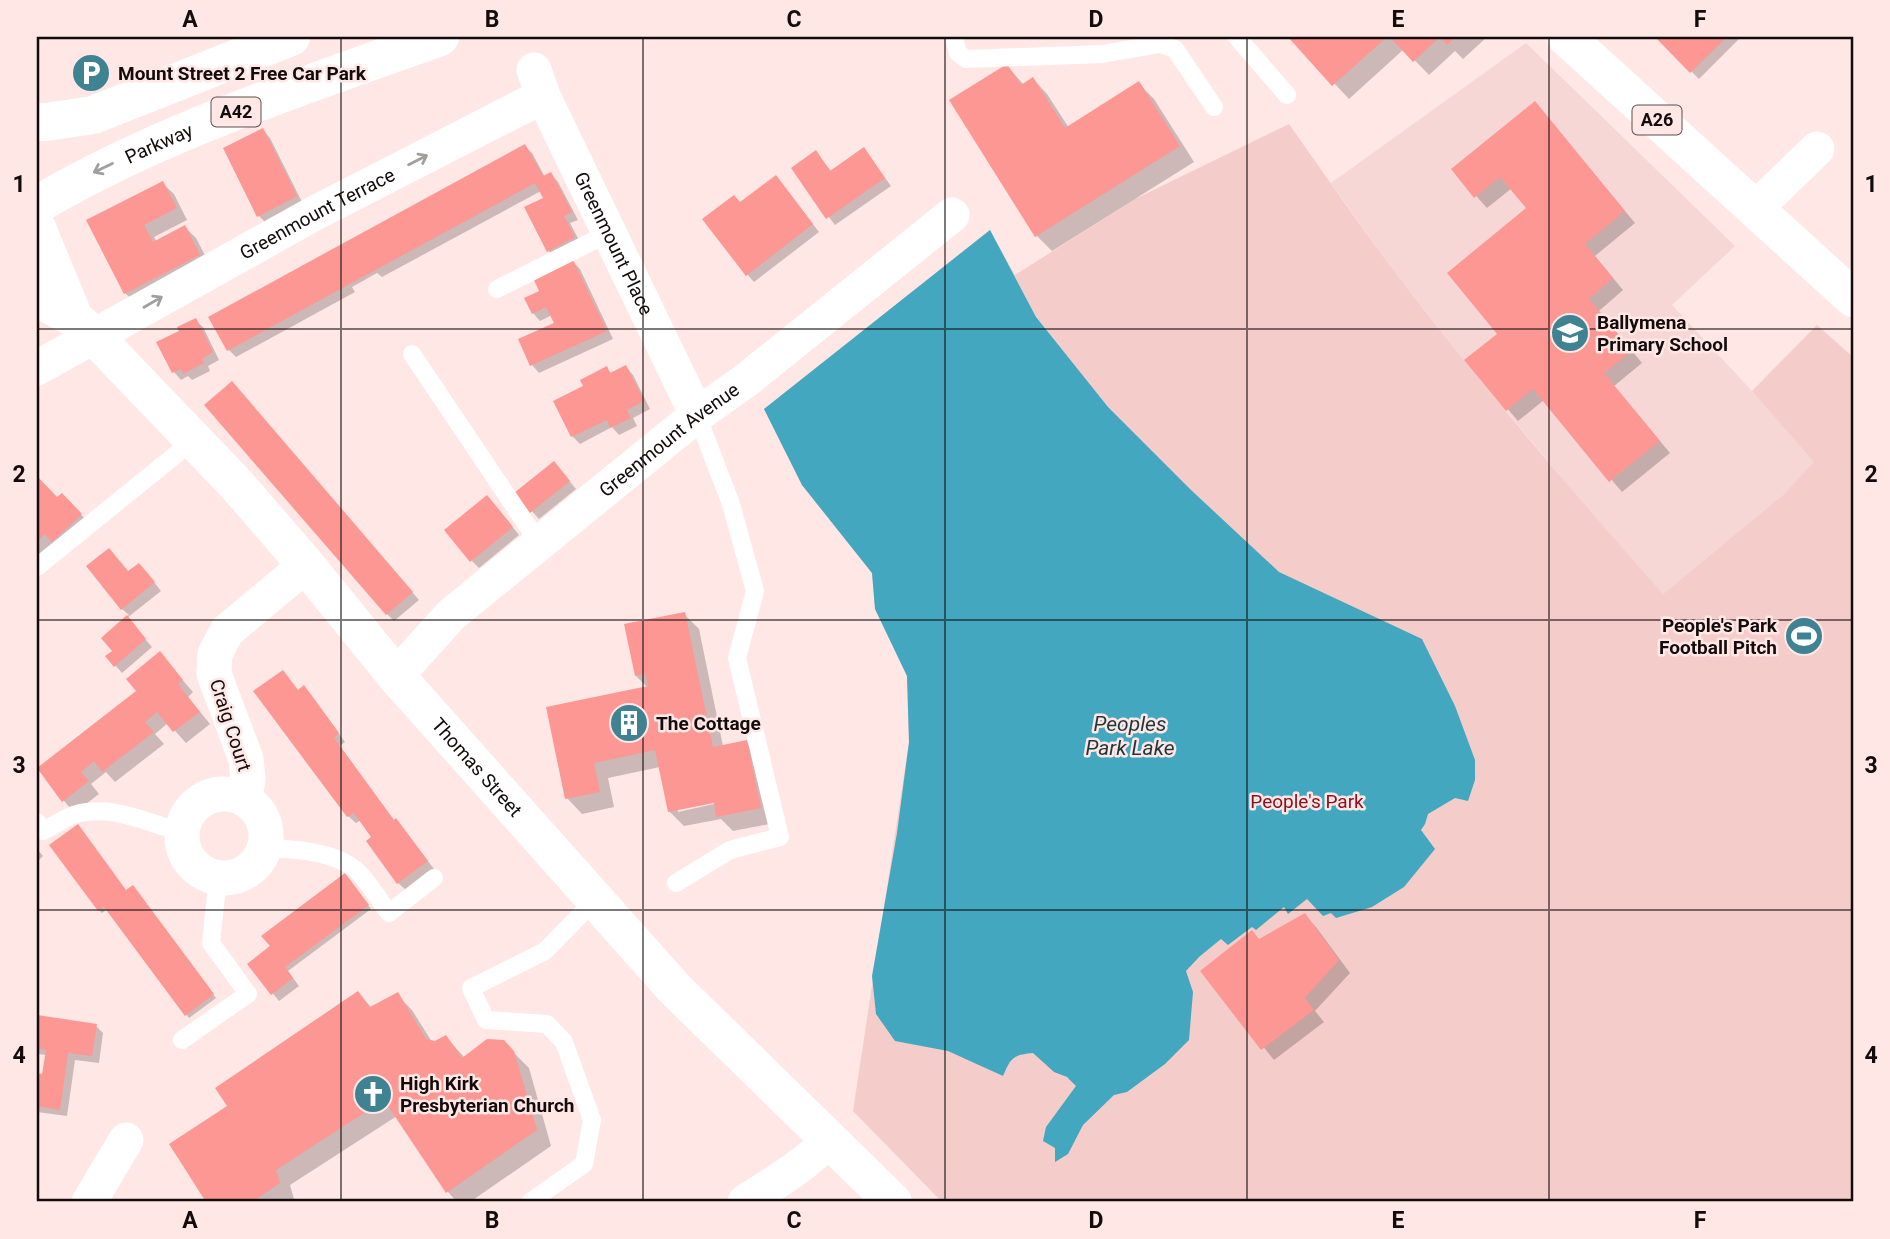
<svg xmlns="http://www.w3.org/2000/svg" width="1890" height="1239" viewBox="0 0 1890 1239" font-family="Roboto,sans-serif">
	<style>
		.built { fill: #f6d7d5 }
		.green { fill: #f4cdca }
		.water { fill: #42a7bf }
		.shadow { fill: #0003; fill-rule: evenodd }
		.building { fill: #fc9793 }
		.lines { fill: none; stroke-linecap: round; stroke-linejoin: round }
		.service { stroke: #fff; stroke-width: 18 }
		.minor { stroke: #fff; stroke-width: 35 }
		.tertiary { stroke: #fff; stroke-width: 38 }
		.primary { stroke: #fff; stroke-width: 38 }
		.oneway { stroke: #a19e9e }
		.grid { fill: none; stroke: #140c0c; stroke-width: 2; stroke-opacity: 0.55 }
		.labels { text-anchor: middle; stroke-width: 5; stroke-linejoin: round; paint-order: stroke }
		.shield { fill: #fee7e5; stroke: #5a4e4d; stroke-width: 2 }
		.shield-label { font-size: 18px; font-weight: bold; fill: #140c0c }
		.poi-label { font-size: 19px; font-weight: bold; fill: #140c0c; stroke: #fee7e5; text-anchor: start }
		.street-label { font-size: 19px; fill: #140c0c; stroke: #fee7e5 }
		.park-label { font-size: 19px; fill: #89101e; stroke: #fee7e5 }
		.water-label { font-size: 21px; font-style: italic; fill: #1f363c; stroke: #fee7e5 }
		.neatline { fill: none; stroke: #140c0c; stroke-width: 2.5 }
		.grid-label { font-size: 23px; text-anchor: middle; font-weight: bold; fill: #140c0c }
	</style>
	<rect width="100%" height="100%" fill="#fee7e5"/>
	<path class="built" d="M1526 43 1735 246 1672 305 1752 391 1815 462 1784 494 1662 595 1581 501 1464 360 1390 266 1331 183Z"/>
	<path class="green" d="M1289 124C1323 172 1356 220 1391 267 1477 380 1569 488 1663 594L1784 494 1814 462 1752 391 1817 325 1853 357V1202H942L853 1111 909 742 907 676 875 609 872 573 802 485 764 409 990 230 1015 275 1135 199Z"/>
	<path class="water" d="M990 230 1036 317 1108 407 1191 490 1279 572 1422 639 1455 706 1475 760V780L1468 801 1455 798 1428 814 1425 824 1421 830 1435 849 1404 887 1372 907 1336 918 1331 913 1323 916 1307 899 1288 914 1284 907 1256 930 1252 927 1228 945 1221 939 1199 957 1186 971 1193 992 1189 1040 1165 1064 1127 1092 1114 1095 1083 1125 1068 1154 1055 1162V1148L1043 1141 1046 1127 1076 1086 1067 1077 1054 1072 1033 1053C1012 1055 1011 1058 1003 1076L948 1051 895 1041 876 1014 872 976 897 833 909 742 907 676 875 609 872 573 802 485 764 409Z"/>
	<g class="shadow">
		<path d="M1291 37H1487L1463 59 1455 51 1429 75 1404 49 1349 99Z"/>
		<path d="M1657 37H1741L1699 79Z"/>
		<path d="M1007 66 1024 85 1033 79 1047 94 1069 128 1139 84 1154 99 1194 162 1052 251 1037 236 951 101Z"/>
		<path d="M1535 103 1635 223 1595 256 1623 290 1599 311 1642 363 1614 386 1670 453 1622 492 1544 400 1518 421 1467 361 1499 334 1528 209 1512 188 1487 208 1453 170Z"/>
		<path d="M263 130 270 138 303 204 266 223 259 216Z"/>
		<path d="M525 146 532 153 545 177 551 174 558 182 578 220 570 223 581 244 555 258 548 250 545 198 541 191 382 277 377 273 352 287 355 292 236 357 228 349Z"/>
		<path d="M864 149 891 186 835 225 793 169 816 153 832 172Z"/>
		<path d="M162 183 174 194 187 220 154 237 157 242 185 227 196 238 211 267 137 304 125 293 88 221Z"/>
		<path d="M783 185 819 232 754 282 747 274 741 204Z"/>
		<path d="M573 262 580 269 613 339 539 373 532 365 556 324 552 315 540 321 533 313 541 292Z"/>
		<path d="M195 320 203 327 219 360 208 366 210 371 192 380 188 376 181 380 174 372 181 332Z"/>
		<path d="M626 367 633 375 650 409 633 418 637 426 619 435 612 427 580 444 572 436 586 387 606 368 612 374Z"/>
		<path d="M239 391 419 600 394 621 387 614Z"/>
		<path d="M561 471 576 489 539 519 516 493Z"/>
		<path d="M37 478 57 500 62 495 92 526 37 563Z"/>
		<path d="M495 505 519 535 479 568 472 561Z"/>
		<path d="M146 572 161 591 127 618 152 647 122 673 115 665 114 651 103 638 129 615 122 609 128 573Z"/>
		<path d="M684 614 699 629 723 746 746 742 761 757 775 823 733 831 721 819 684 826 669 811 660 767 608 778 614 807 582 814 567 798 648 688 636 676ZM722 799 723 802 678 812V808Z"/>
		<path d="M160 654 193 692 188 697 210 724 186 743 168 723 155 734 164 744 115 782 106 772 91 784 99 794 74 813 38 769 138 692Z"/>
		<path d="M298 691 311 695 345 742 340 746 395 822 403 828 434 869 406 890 398 883 374 837 361 820 356 823 348 816Z"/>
		<path d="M37 849 43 856 37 862Z"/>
		<path d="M348 879 371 909 288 971 299 986 279 1001 249 964Z"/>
		<path d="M136 890 216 998 189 1018 108 909 102 913 99 910 127 892Z"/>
		<path d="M1304 915 1316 927 1350 973 1315 1011 1324 1022 1274 1060 1202 971Z"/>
		<path d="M357 993 372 1008 397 995 412 1010 432 1042 446 1037 465 1058 503 1042 529 1068 551 1146 470 1202H457L448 1192 397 1116 290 1185 294 1199 289 1202H208L172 1145 229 1106Z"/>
		<path d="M37 1017 96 1026 103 1033 99 1063 75 1060 67 1116 37 1112V1075L44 1076 47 1055 37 1054Z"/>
	</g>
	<g class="building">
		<path d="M1288 37H1387L1332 86Z"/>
		<path d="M1390 37H1456L1447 45 1440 37 1413 62Z"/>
		<path d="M1655 37H1727L1690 73Z"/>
		<path d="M1007 64 1021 85 1033 77 1065 128 1139 81 1180 146 1035 237 949 100Z"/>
		<path d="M1535 101 1625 211 1585 244 1613 278 1589 299 1632 351 1604 373 1660 441 1609 482 1533 389 1506 411 1464 360 1497 334 1447 273 1526 208 1500 177 1474 198 1451 169Z"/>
		<path d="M263 128 297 196 257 217 223 148Z"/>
		<path d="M525 144 543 176 551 172 572 212 564 216 575 237 547 252 524 207 543 198 535 183 227 351 208 317Z"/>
		<path d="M864 147 885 178 826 219 791 168 816 150 830 171Z"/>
		<path d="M776 175 813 224 746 276 702 219 734 195 740 202Z"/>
		<path d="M163 181 177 208 144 225 153 242 185 225 200 255 124 294 86 220Z"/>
		<path d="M573 260 607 331 530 366 518 339 554 323 546 307 532 314 524 298 539 291 533 278Z"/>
		<path d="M196 318 213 352 202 359 204 363 183 374 181 369 172 373 156 342 179 331 177 327Z"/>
		<path d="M626 365 644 401 627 410 631 418 610 428 607 420 571 437 553 401 583 386 580 380 607 366 610 373Z"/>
		<path d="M232 381 413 592 386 615 204 405Z"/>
		<path d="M554 461 570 481 530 513 514 493Z"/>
		<path d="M37 476 57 497 62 493 82 514 52 542 45 534 37 542Z"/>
		<path d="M487 495 513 527 470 562 444 530Z"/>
		<path d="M109 548 128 571 139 563 155 582 121 610 86 566Z"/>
		<path d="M685 612 713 747 747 740 761 808 716 817 714 803 668 812 655 750 594 763 600 792 565 799 546 707 648 686 645 674 635 676 624 624Z"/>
		<path d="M127 615 146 639 114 667 105 656 112 651 101 638Z"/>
		<path d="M160 651 183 680 178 684 200 712 173 732 157 712 145 722 154 732 102 772 94 761 81 772 89 781 62 802 37 768 136 691 126 679Z"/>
		<path d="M283 670 298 690 304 685 339 733 334 738 394 820 396 818 428 861 397 884 366 841 371 837 354 813 347 817 253 691Z"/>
		<path d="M78 824 126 890 133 885 214 994 185 1016 104 907 98 911 49 845Z"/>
		<path d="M345 873 369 905 285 967 293 978 271 995 247 964 270 946 261 936Z"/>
		<path d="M1305 913 1339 960 1305 998 1314 1010 1261 1050 1200 971 1252 930 1259 939Z"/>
		<path d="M358 991 370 1007 398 992 426 1039 435 1041 446 1035 462 1058 487 1039 504 1040 514 1051 537 1130 446 1193 384 1100 276 1170 280 1183 252 1202H206L169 1144 227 1106 215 1088Z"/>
		<path d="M37 1015 97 1024 92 1056 68 1053 60 1110 37 1106V1073L42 1074 46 1050 37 1048Z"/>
	</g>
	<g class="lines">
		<g class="service">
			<path d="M954 37 958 53 966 59 1102 54 1160 44 1175 49 1214 107"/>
			<path d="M1237 37 1287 95"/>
			<path d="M497 289 609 233"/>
			<path d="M412 354 539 543"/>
			<path d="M37 567 194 440"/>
			<path d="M37 822 43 831C53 826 63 819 73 815 111 803 146 823 182 832"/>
			<path d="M265 847C294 850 331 850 355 869 368 880 378 899 389 913L434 878"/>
			<path d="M676 883 730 850 780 837 737 658 755 591 731 504 697 415"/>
			<path d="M182 1040 248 994 211 943 218 877"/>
			<path d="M530 1202 584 1164 592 1120 564 1042 547 1024 486 1020 471 988 545 951 596 899"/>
		</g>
		<g class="minor">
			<path id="s1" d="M534 70 543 96 697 415"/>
			<path d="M1756 208 1817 149"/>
			<path id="s2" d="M37 368 315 213 543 96"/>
			<path id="s3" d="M396 676 451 615 697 415 745 381 952 215"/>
			<circle cx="224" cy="836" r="42"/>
			<path d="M245 799 248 779 246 759 214 674 215 654 227 631 306 565"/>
			<path d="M89 1202 126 1140"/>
			<path d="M745 1202C774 1183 804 1166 828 1141"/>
		</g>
		<g class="tertiary">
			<path d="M37 228 74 318"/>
			<path id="s4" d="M37 298 74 318 94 336 237 485 306 565 396 676 674 988 893 1202"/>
		</g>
		<g class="primary">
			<path d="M1566 37 1853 298"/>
			<path d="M37 122H46L93 115 291 37"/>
			<path id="s5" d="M40 203C165 130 304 86 440 37"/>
		</g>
	</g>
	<defs><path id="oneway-shaft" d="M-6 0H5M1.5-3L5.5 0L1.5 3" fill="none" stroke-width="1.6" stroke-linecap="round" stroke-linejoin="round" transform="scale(1.75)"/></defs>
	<g class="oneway">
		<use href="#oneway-shaft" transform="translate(418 160) rotate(-27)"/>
		<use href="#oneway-shaft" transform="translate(103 168) rotate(154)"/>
		<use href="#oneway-shaft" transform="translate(153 302) rotate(-30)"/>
	</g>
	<path class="grid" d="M341 37V1202M643 37V1202M945 37V1202M1247 37V1202M1549 37V1202M37 329H1853M37 620H1853M37 910H1853"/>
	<defs>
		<symbol id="parking-disc" viewBox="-11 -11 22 22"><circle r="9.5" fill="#3f8292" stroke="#fee7e5"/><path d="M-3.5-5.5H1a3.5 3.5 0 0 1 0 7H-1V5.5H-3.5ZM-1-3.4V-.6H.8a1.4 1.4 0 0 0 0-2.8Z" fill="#fff"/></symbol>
		<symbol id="school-disc" viewBox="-11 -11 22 22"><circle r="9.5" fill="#3f8292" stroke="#fee7e5"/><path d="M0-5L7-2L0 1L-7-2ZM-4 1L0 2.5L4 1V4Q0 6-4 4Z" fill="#fff"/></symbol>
		<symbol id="stadium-disc" viewBox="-11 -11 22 22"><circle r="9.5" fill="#3f8292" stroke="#fee7e5"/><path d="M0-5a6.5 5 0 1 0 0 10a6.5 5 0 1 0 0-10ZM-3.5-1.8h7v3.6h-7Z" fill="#fff"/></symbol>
		<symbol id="building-disc" viewBox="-11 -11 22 22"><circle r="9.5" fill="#3f8292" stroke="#fee7e5"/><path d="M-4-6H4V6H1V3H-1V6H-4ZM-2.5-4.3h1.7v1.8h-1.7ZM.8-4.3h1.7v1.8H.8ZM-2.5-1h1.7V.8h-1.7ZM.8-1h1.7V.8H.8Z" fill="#fff"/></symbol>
		<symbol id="church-disc" viewBox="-11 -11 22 22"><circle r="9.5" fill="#3f8292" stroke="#fee7e5"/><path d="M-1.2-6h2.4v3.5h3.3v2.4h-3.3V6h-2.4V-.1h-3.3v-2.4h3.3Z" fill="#fff"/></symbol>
	</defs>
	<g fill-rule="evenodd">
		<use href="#parking-disc" x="69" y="51" width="44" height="44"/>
		<use href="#school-disc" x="1548" y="311" width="44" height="44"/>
		<use href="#stadium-disc" x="1782" y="614" width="44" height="44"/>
		<use href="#building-disc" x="607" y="701" width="44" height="44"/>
		<use href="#church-disc" x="351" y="1072" width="44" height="44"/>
	</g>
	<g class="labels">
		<g class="shield">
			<rect x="211.5" y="97.5" width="49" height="29" rx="5"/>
			<rect x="1632.5" y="105.5" width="49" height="29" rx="5"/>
		</g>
		<g class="shield-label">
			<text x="236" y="118">A42</text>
			<text x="1657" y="126">A26</text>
		</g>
		<g class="poi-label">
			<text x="118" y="80">Mount Street 2 Free Car Park</text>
			<text x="1597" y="329">Ballymena<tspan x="1597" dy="22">Primary School</tspan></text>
			<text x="1777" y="632" text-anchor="end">People's Park<tspan x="1777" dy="22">Football Pitch</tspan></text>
			<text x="656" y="730">The Cottage</text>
			<text x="400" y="1090">High Kirk<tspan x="400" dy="22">Presbyterian Church</tspan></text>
		</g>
		<g class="street-label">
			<text dy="7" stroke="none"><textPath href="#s5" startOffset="133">Parkway</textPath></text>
			<text dy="7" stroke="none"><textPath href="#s2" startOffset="320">Greenmount Terrace</textPath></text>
			<text dy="7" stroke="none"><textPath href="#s1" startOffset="191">Greenmount Place</textPath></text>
			<text dy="7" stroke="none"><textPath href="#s3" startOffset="362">Greenmount Avenue</textPath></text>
			<text transform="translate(231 725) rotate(72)" y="7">Craig Court</text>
			<text dy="7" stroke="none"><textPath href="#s4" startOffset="646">Thomas Street</textPath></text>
		</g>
		<g class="park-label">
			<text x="1307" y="808">People's Park</text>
		</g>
		<g class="water-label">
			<text x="1130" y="731">Peoples<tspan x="1130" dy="24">Park Lake</tspan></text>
		</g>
	</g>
	<rect width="1890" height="1239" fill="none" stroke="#fee7e5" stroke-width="77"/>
	<rect x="38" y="38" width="1814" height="1162" class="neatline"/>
	<g class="grid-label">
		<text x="190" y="27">A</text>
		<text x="492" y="27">B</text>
		<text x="794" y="27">C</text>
		<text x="1096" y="27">D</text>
		<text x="1398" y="27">E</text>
		<text x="1700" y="27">F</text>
		<text x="19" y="192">1</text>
		<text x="1871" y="192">1</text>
		<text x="19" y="482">2</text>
		<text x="1871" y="482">2</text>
		<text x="19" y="773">3</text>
		<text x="1871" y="773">3</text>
		<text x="19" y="1063">4</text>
		<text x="1871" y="1063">4</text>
		<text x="190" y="1228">A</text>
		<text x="492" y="1228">B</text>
		<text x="794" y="1228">C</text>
		<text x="1096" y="1228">D</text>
		<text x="1398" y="1228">E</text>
		<text x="1700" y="1228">F</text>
	</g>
</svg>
